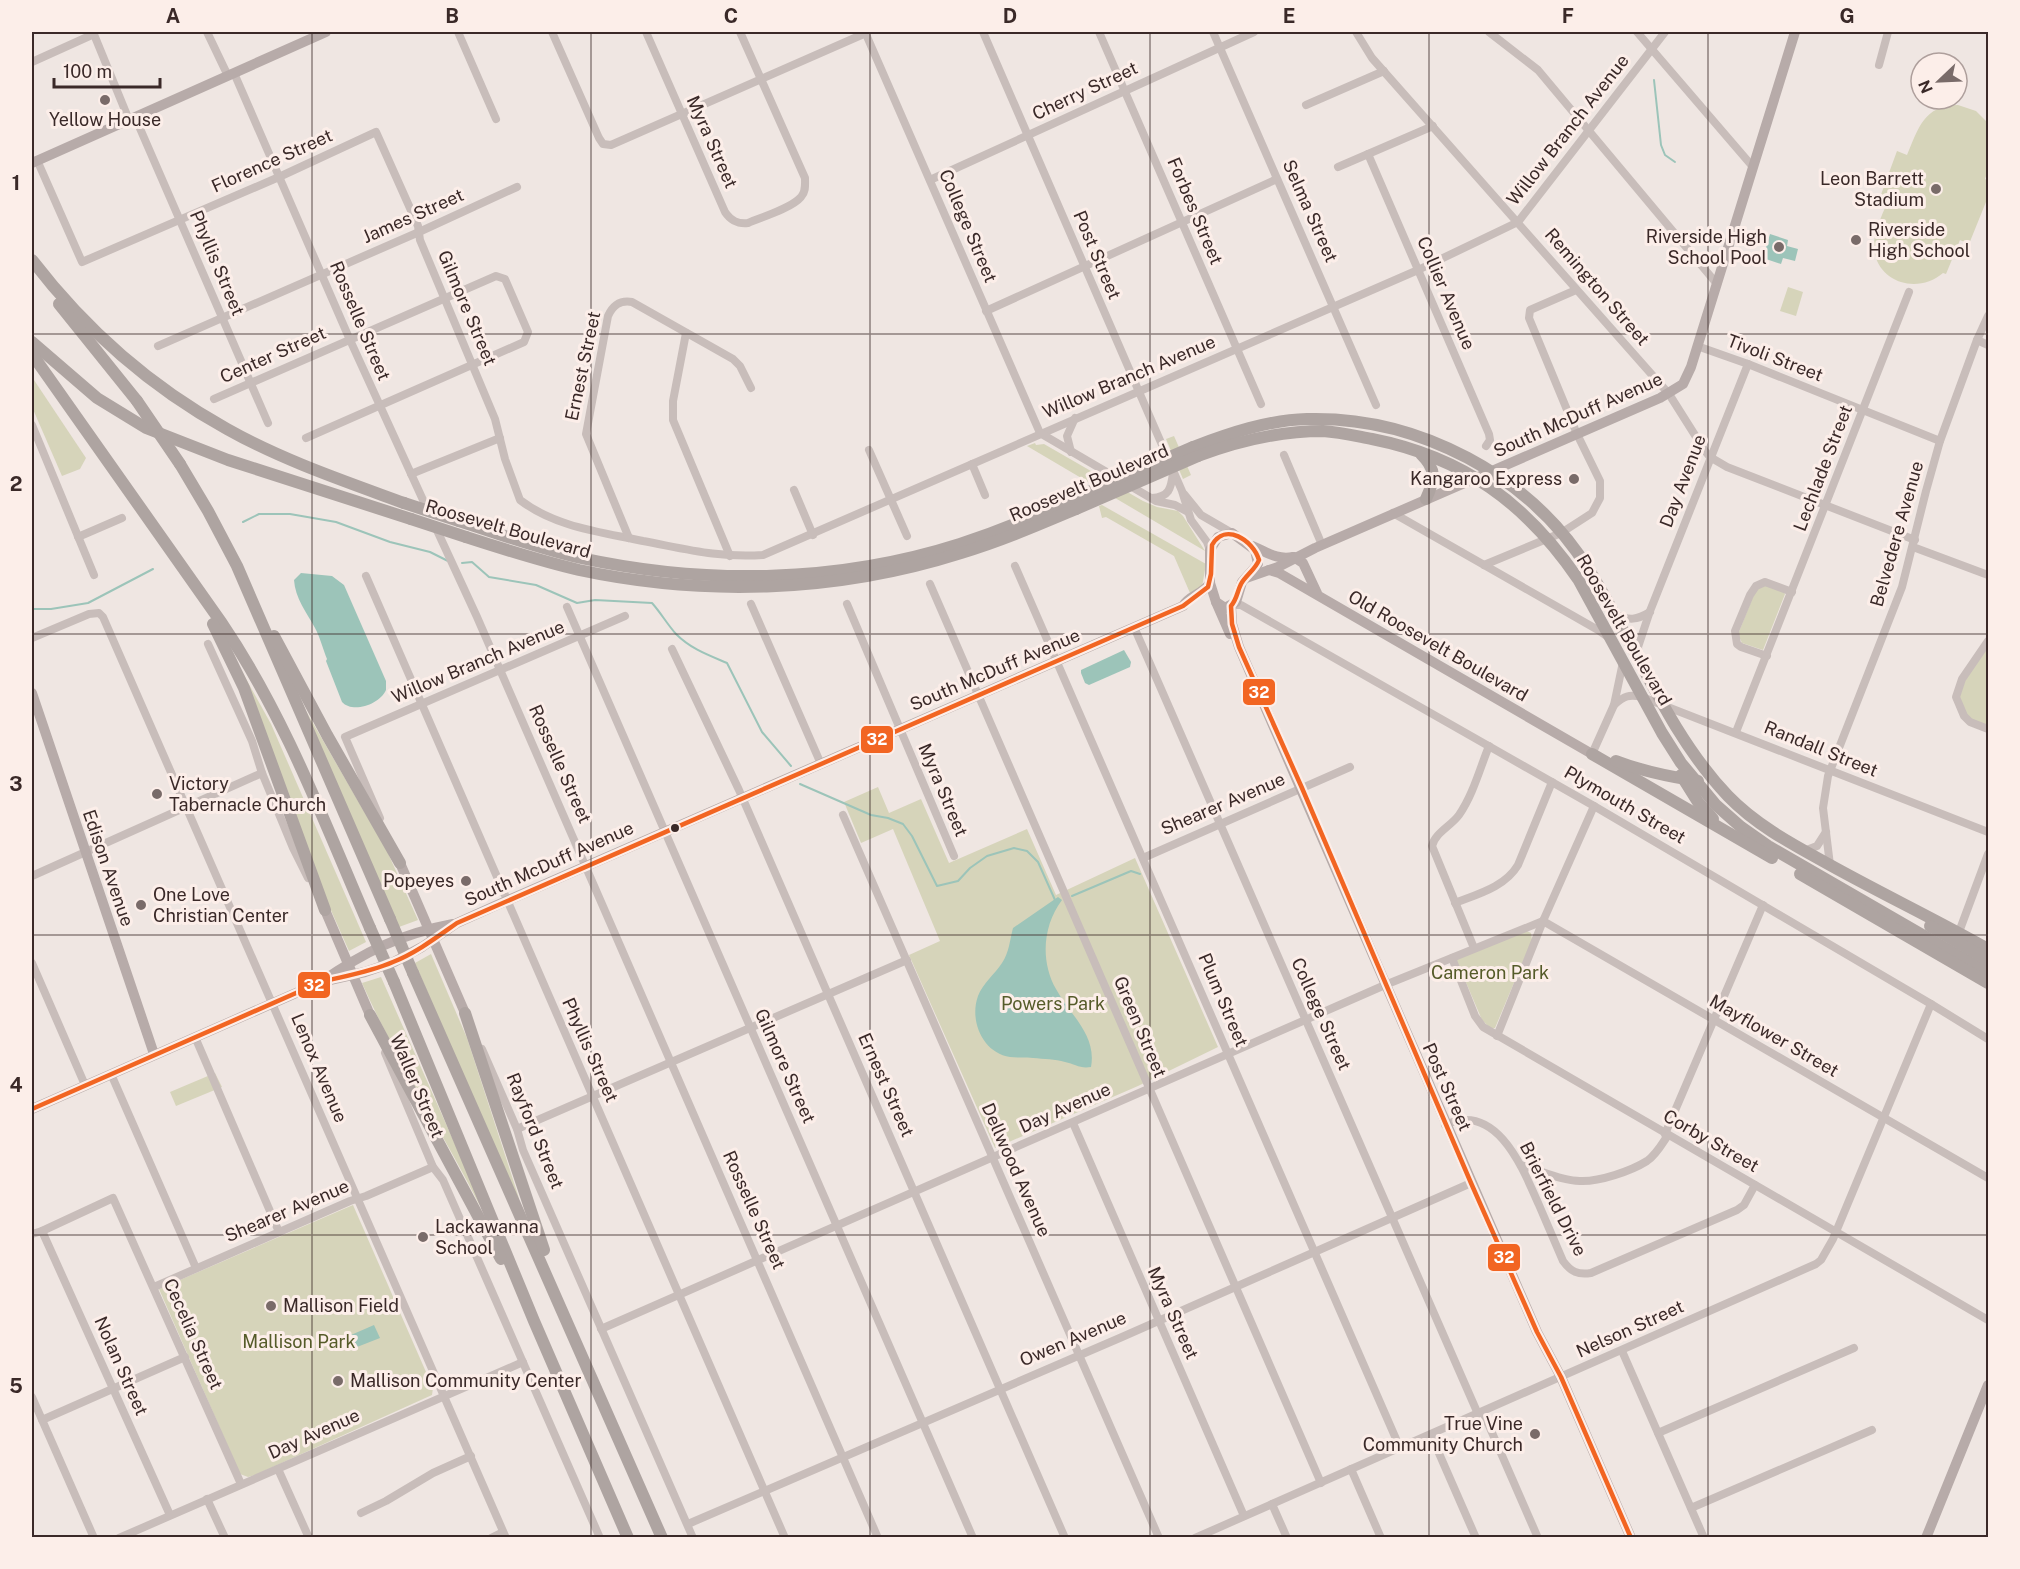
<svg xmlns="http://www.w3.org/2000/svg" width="2020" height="1569" viewBox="0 0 2020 1569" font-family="'Public Sans',sans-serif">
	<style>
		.green { fill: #d6d4ba }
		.water { fill: #9cc4b9 }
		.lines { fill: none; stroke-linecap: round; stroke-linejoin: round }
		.stream { stroke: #9cc4b9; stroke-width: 2 }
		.minor { stroke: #c8bdba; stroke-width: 8 }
		.major { stroke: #b7aba9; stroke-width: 10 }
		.highway { stroke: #aea4a1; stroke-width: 12 }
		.highway-bridge { stroke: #aea4a1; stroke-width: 12 }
		.bus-1-casing { stroke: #fceee9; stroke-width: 9 }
		.bus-1 { stroke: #f26522; stroke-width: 4.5 }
		.grid { fill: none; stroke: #3a2928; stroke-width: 1.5; stroke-opacity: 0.55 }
		.poi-dot { fill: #796b69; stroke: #fceee9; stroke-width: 2 }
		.bus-dot { fill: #3a2928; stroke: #fceee9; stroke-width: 2 }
		.labels { text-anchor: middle; stroke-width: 6; stroke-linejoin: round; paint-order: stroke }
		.street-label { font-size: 18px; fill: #3a2928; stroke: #fceee9 }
		.poi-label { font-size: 18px; fill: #3a2928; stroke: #fceee9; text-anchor: start }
		.park-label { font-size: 18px; fill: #555b29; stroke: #fceee9 }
		.line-badge { stroke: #fceee9; stroke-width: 2 }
		.badge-label { font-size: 16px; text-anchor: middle; font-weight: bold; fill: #fff }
		.neatline { fill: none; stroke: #3a2928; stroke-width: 2 }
		.grid-label { font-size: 20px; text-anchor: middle; font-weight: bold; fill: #3a2928 }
	</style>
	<rect width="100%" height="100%" fill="#efe6e2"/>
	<g class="green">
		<path d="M1958 105 1976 111 1988 123V170L1985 179 1988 181V197L1969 244 1960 240 1946 274 1943 273C1919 294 1878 284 1874 249 1873 233 1881 218 1887 203L1879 200 1897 151 1907 155C1918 129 1924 105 1958 105Z"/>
		<path d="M1788 287 1803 292 1796 316 1780 311Z"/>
		<path d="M32 377 86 458 80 469 62 476 32 407Z"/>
		<path d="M1174 436 1191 475 1183 479 1166 439Z"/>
		<path d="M1035 443 1036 445 1044 444 1143 501 1157 507 1178 511 1183 516 1205 551 1027 446Z"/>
		<path d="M1102 505 1206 564 1202 587 1190 593 1174 556 1106 517 1102 518 1099 506Z"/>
		<path d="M1766 585 1783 591 1785 594 1763 650 1742 643 1738 634 1757 587Z"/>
		<path d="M1988 646V727L1971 719 1965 713 1959 694 1961 686Z"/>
		<path d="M240 668 271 724 366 942 349 951 318 881Z"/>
		<path d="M299 699 387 851 418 920 399 927Z"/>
		<path d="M878 787 889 813 921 799 949 863 1027 829 1056 895 1135 858 1218 1047 1138 1086 995 1148 909 955 940 941 893 829 861 843 844 802Z"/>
		<path d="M1527 931 1531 933 1532 940 1495 1028 1491 1029 1482 1020 1456 959Z"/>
		<path d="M431 954 467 1038 518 1195 522 1213 415 963Z"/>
		<path d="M381 977 477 1194 480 1206C442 1131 396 1060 362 983Z"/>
		<path d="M215 1073 222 1087 176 1106 170 1092Z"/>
		<path d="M353 1205 433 1388 432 1395 255 1475 248 1477 240 1474 159 1289Z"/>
	</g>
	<g class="water">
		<path d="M1770 234 1788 240 1787 246 1798 249 1795 261 1783 258 1781 264 1763 258Z"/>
		<path d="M301 573 332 576 344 585 386 681V690C380 704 353 714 342 702L326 661 327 659C323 649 320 637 315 628 307 613 295 598 294 580Z"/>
		<path d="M1124 650 1131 662 1130 667 1089 685 1085 683 1081 673V670Z"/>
		<path d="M1058 897 1062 900C1043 925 1040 961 1056 989 1070 1015 1097 1035 1091 1067 1080 1069 1075 1064 1065 1062 1055 1059 1044 1059 1033 1058 1026 1057 1017 1058 1010 1057 983 1053 969 1021 978 996 983 983 995 974 1002 963 1009 953 1010 939 1013 928Z"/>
		<path d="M374 1325 380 1338 357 1347 351 1335Z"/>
	</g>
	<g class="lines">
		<g class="stream">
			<path d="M1654 80 1661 145 1665 155 1675 162"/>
			<path d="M243 522 259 514H290L336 522 390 542 430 552 448 561"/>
			<path d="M462 563 472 562 489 577 536 585 577 603 595 600 652 603C661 613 667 624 676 634 691 649 708 655 727 663L762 732 791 766"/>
			<path d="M32 609H51L88 603 153 569"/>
			<path d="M800 784 871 815 888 818 903 824 912 836 937 886 958 881 970 868 987 856 1014 848 1027 851 1038 862 1055 900"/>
			<path d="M1072 896 1131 871 1140 874"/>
		</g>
		<g class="minor">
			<path d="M93 32 129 120"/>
			<path d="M207 32 228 76"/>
			<path d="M458 32 496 119"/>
			<path d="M552 32 599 138 603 144 611 145 866 33"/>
			<path d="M646 32 725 212C731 221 738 224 748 223 762 217 792 208 801 197 806 192 805 185 805 178L740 32"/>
			<path d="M865 32 1040 433"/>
			<path d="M983 32 1182 491 1191 520 1207 542 1210 550"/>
			<path d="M1099 32 1261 404"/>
			<path d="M1213 32 1376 405"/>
			<path d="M1356 32 1372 58 1669 394 1705 451 1710 457 1727 467 1915 540"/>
			<path d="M1489 32 1538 70 1717 284"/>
			<path d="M1637 32 1753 167"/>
			<path d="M32 62 94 34"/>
			<path d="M1879 65 1888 32"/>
			<path d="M234 73 350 340 428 511"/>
			<path d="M1306 105 1384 71"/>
			<path d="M135 117 268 423"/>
			<path d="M1368 154 1489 434 1490 440 1486 446"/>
			<path d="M37 160 82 262 279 177 376 132 418 226 420 240 495 419 505 459 520 500C555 527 601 532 643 541 686 549 718 558 763 555L1418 270 1518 222 1665 32"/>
			<path d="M1338 167 1433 126"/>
			<path d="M930 180 1254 32"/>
			<path d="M986 311 1277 179"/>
			<path d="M686 333 673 401V420L730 556"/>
			<path d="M1977 340 1988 345"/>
			<path d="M158 346 419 232 517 187"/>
			<path d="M1697 346 1748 364 1940 441"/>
			<path d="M214 399 496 276 505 279 528 332 524 342 306 438"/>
			<path d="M32 425 94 575"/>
			<path d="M1040 433 1156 501 1175 505 1188 512"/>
			<path d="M869 450 907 536"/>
			<path d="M1071 452 1067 436 1075 418"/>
			<path d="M1284 455 1322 545"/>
			<path d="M972 464 985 495"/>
			<path d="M411 474 500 438"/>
			<path d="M794 490 813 535"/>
			<path d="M1184 494 1201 515 1232 533"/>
			<path d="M1152 498C1169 497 1171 489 1173 473"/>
			<path d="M1393 513 1598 630 1608 637"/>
			<path d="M435 526 477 617 878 1538"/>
			<path d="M78 537 122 518"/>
			<path d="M629 538 586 434 608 316C613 305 620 300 632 302L733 359 740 366 751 388"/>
			<path d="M1913 547 1988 575"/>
			<path d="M1484 565 1561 533 1592 513 1600 498V481L1577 434 1529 318 1530 310 1576 290"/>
			<path d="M1015 566 1400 1448"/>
			<path d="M366 576 785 1538"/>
			<path d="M930 584 1321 1483"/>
			<path d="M751 604 821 764"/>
			<path d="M847 604 954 856"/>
			<path d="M1232 605H1241L1594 806 1931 1004 1988 1039"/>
			<path d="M567 607 973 1538"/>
			<path d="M1615 614C1629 621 1637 620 1650 612"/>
			<path d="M1134 627 1478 1414"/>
			<path d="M32 638 89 614 99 613 103 617 506 1538"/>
			<path d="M1988 641 1962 679 1956 697 1964 716 1970 722 1988 729"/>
			<path d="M208 644 252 741 262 773 293 848 308 878"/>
			<path d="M672 649 739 790 1065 1538"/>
			<path d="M1639 656 1638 647 1650 611 1748 364"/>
			<path d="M1767 656 1741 647 1737 644 1735 631 1750 595 1756 586 1765 582 1792 592"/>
			<path d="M1614 705C1624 696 1629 694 1642 697L1988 832"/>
			<path d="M1736 732 1909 292"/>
			<path d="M1592 754 1614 705 1623 662"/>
			<path d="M843 815 1159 1538"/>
			<path d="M380 818 345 737 625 616"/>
			<path d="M1804 851 1817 846 1826 832"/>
			<path d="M1143 858 1350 767"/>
			<path d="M1830 865 1823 808 1828 776 1902 587 1926 491 1940 441 1977 340 1988 316"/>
			<path d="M32 876 262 773"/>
			<path d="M1455 903C1478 894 1505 887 1518 865L1552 782"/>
			<path d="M1543 921 1988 1178"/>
			<path d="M1959 932 1988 854"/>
			<path d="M1474 948 1432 846C1435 833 1451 826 1459 815 1473 795 1480 768 1489 746"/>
			<path d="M1452 958 1475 1016 1483 1027 1988 1320"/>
			<path d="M32 963 85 1085"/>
			<path d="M1497 1036 1543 921 1594 806"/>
			<path d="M195 1037 279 1232"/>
			<path d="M482 1049 517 1129 523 1150 693 1538"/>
			<path d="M385 1053 433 1167 443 1180 600 1538"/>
			<path d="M111 1074 196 1268"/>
			<path d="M1073 1123 1244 1516"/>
			<path d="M1445 1125C1497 1101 1523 1169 1539 1205 1547 1224 1555 1242 1563 1261 1571 1272 1578 1275 1591 1273L1737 1210 1744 1205 1755 1185"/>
			<path d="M517 1129 907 960"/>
			<path d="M1665 1134 1763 905"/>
			<path d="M1521 1165C1540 1170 1561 1181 1580 1181 1599 1182 1631 1171 1647 1161 1656 1155 1662 1144 1668 1135"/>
			<path d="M42 1231 170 1515"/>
			<path d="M32 1234 42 1231 113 1198 241 1484"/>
			<path d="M154 1287 350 1201 366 1196 433 1167"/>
			<path d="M601 1329 1385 985 1543 921"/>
			<path d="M1622 1351 1704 1538"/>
			<path d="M32 1397 94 1538"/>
			<path d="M1483 1412 1538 1538"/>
			<path d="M42 1420 185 1357"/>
			<path d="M1658 1433 1854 1348"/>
			<path d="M1431 1435 1476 1538"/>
			<path d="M278 1469 309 1538"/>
			<path d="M1351 1469 1381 1538"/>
			<path d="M207 1499 225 1538"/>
			<path d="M1272 1504 1287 1538"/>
			<path d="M1691 1508 1872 1430"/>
			<path d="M361 1513 386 1501 433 1473 471 1456"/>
			<path d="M688 1524 1122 1337 1471 1183"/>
			<path d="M119 1538 523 1362"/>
			<path d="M491 1538 503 1532"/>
			<path d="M1195 1538 1816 1264 1821 1260 1833 1239 1931 1004"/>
		</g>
		<g class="major">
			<path d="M32 163 326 32"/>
			<path d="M1232 533 1255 550 1258 564 1242 582 1236 602 1225 608 1216 602 1210 583V550L1218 537Z"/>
			<path d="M1252 546C1267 552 1276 560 1293 557"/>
			<path d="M1294 557 1303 563 1317 593"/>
			<path d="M1269 570 1279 573 1592 754"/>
			<path d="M1246 578 1278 567 1315 548 1660 398 1683 384 1691 367 1795 32"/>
			<path d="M1216 602 1230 634"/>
			<path d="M1231 606 1232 624 1239 647C1340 875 1436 1104 1537 1332L1561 1377 1631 1538"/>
			<path d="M32 693 154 1054"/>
			<path d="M400 863 465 1013"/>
			<path d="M325 910 370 1015"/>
			<path d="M321 982 365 972 394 962 422 947 457 923 497 905 1183 606C1189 595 1202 595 1210 583"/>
			<path d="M32 1109 321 982C364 952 400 934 453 924"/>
			<path d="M1926 1538 1988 1385"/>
		</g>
		<g class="highway">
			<path d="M32 260C85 329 151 387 227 429 282 460 344 481 404 503"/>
			<path d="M59 304 137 401"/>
			<path d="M32 342 97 398 146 428 228 460 411 519"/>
			<path d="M32 354 221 622C285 716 325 824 370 928"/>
			<path d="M1193 447C1230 433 1268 420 1307 419 1418 416 1530 475 1589 570 1636 645 1667 732 1728 796 1754 823 1788 842 1821 860 1876 891 1933 918 1988 949"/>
			<path d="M1421 454C1437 470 1435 479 1426 499"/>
			<path d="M1198 456C1238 441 1279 431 1323 431 1339 432 1356 436 1372 439 1463 457 1526 503 1578 579L1662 733 1681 763 1716 805 1741 827 1768 846 1988 973"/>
			<path d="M180 464 208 511 237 566 390 919"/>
			<path d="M459 521C500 534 540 549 581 558 706 585 838 583 960 544 996 532 1031 518 1066 502"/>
			<path d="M466 537C503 549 541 561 579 570 706 597 838 592 961 553 1001 541 1038 525 1076 509"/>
			<path d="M213 624 244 688 325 910"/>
			<path d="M274 636 327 735 400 863"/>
			<path d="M1592 754 1772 858"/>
			<path d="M1616 761C1642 771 1670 777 1698 781"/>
			<path d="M1681 775 1698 802 1713 819"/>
			<path d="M1800 874 1988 983"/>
			<path d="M1930 926 1988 960"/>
			<path d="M413 973 662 1538"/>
			<path d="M394 982 534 1321 628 1538"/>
			<path d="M465 1013 544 1250"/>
			<path d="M370 1015 501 1259"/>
		</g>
		<g class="highway-bridge">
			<path d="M137 401 180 464"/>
			<path d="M1066 502 1193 447"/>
			<path d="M404 503 459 521"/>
			<path d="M1076 509 1198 456"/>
			<path d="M411 519 466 537"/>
			<path d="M390 919 413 973"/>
			<path d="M370 928 394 982"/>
		</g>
		<defs>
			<path id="bus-1" d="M32 1109 321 982C345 976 370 972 393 962 416 953 437 937 457 923L1183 606 1208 587 1211 574 1212 545C1225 522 1253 540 1259 560 1255 570 1246 575 1241 584 1237 592 1237 599 1231 606L1232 624 1239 647 1302 788 1471 1183 1537 1332 1561 1377 1631 1538"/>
		</defs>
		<use href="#bus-1" class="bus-1-casing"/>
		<use href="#bus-1" class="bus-1"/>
	</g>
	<path class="grid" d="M312 32V1538M591 32V1538M870 32V1538M1150 32V1538M1429 32V1538M1708 32V1538M32 334H1988M32 634H1988M32 935H1988M32 1235H1988"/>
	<g class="poi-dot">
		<circle cx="105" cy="100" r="6"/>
		<circle cx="1936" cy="189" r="6"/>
		<circle cx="1856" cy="240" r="6"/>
		<circle cx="1779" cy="247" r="6"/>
		<circle cx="1574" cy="479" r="6"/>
		<circle cx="157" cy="794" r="6"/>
		<circle cx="466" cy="881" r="6"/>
		<circle cx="141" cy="905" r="6"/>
		<circle cx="423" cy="1237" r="6"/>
		<circle cx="271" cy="1306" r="6"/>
		<circle cx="338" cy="1381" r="6"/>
		<circle cx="1535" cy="1434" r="6"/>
	</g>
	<circle class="bus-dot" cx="675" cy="828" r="5"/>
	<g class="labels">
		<g class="street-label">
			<text transform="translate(1085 91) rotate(-25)" y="6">Cherry Street</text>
			<text transform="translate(1568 130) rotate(-52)" y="6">Willow Branch Avenue</text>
			<text transform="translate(712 142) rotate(66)" y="6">Myra Street</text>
			<text transform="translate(272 161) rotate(-24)" y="6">Florence Street</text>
			<text transform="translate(1195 211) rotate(67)" y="6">Forbes Street</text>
			<text transform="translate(1310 211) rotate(66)" y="6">Selma Street</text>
			<text transform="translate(413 216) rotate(-24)" y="6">James Street</text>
			<text transform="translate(968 226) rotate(67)" y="6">College Street</text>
			<text transform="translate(1097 255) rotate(67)" y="6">Post Street</text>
			<text transform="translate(217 263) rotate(67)" y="6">Phyllis Street</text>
			<text transform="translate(1597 287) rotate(49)" y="6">Remington Street</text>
			<text transform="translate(1446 293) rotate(67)" y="6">Collier Avenue</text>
			<text transform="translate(467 308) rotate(67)" y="6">Gilmore Street</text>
			<text transform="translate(360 321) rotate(67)" y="6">Rosselle Street</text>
			<text transform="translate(273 355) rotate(-24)" y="6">Center Street</text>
			<text transform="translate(1775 358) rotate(21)" y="6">Tivoli Street</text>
			<text transform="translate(583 366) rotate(-78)" y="6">Ernest Street</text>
			<text transform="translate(1129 377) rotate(-23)" y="6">Willow Branch Avenue</text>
			<text transform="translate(1578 415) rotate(-24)" y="6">South McDuff Avenue</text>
			<text transform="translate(1823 468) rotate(-69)" y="6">Lechlade Street</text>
			<text transform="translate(1683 481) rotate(-69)" y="6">Day Avenue</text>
			<text transform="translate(1089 483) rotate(-23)" y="6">Roosevelt Boulevard</text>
			<text transform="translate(508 529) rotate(16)" y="6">Roosevelt Boulevard</text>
			<text transform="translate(1897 534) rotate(-74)" y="6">Belvedere Avenue</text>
			<text transform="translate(1624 630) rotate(60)" y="6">Roosevelt Boulevard</text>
			<text transform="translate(1438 646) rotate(30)" y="6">Old Roosevelt Boulevard</text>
			<text transform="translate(478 662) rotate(-23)" y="6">Willow Branch Avenue</text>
			<text transform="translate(995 670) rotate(-23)" y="6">South McDuff Avenue</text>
			<text transform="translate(1821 749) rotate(22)" y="6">Randall Street</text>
			<text transform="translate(560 764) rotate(66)" y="6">Rosselle Street</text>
			<text transform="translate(943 790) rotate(67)" y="6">Myra Street</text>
			<text transform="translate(1223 804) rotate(-23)" y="6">Shearer Avenue</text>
			<text transform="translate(1625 805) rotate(30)" y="6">Plymouth Street</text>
			<text transform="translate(549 864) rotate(-24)" y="6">South McDuff Avenue</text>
			<text transform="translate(108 868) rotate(71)" y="6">Edison Avenue</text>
			<text transform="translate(1223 1000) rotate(67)" y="6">Plum Street</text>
			<text transform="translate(1321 1014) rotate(66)" y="6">College Street</text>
			<text transform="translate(1140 1027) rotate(67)" y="6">Green Street</text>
			<text transform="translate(1774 1036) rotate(30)" y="6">Mayflower Street</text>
			<text transform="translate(590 1050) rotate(66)" y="6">Phyllis Street</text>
			<text transform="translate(785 1066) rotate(66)" y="6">Gilmore Street</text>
			<text transform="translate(319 1068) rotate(67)" y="6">Lenox Avenue</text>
			<text transform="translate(886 1085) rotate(66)" y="6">Ernest Street</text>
			<text transform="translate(417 1086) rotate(67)" y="6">Waller Street</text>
			<text transform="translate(1447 1087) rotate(66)" y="6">Post Street</text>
			<text transform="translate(1065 1108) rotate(-24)" y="6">Day Avenue</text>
			<text transform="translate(535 1131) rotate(68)" y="6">Rayford Street</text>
			<text transform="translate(1711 1141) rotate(30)" y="6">Corby Street</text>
			<text transform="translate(1016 1170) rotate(66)" y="6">Dellwood Avenue</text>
			<text transform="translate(1553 1199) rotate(63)" y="6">Brierfield Drive</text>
			<text transform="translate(754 1210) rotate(66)" y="6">Rosselle Street</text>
			<text transform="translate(287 1211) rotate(-23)" y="6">Shearer Avenue</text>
			<text transform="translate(1173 1313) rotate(66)" y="6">Myra Street</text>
			<text transform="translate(1630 1329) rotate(-24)" y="6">Nelson Street</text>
			<text transform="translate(193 1334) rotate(66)" y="6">Cecelia Street</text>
			<text transform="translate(1073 1339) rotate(-23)" y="6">Owen Avenue</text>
			<text transform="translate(121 1366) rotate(66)" y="6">Nolan Street</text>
			<text transform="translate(314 1434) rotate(-24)" y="6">Day Avenue</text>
		</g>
		<g class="poi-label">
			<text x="105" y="126" text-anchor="middle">Yellow House</text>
			<text x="1924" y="185" text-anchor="end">Leon Barrett<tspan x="1924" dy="21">Stadium</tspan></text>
			<text x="1868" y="236">Riverside<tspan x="1868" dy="21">High School</tspan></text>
			<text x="1767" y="243" text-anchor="end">Riverside High<tspan x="1767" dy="21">School Pool</tspan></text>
			<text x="1562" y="485" text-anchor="end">Kangaroo Express</text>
			<text x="169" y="790">Victory<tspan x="169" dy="21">Tabernacle Church</tspan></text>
			<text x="454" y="887" text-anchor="end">Popeyes</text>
			<text x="153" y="901">One Love<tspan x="153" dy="21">Christian Center</tspan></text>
			<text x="435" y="1233">Lackawanna<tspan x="435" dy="21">School</tspan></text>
			<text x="283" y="1312">Mallison Field</text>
			<text x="350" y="1387">Mallison Community Center</text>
			<text x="1523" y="1430" text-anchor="end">True Vine<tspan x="1523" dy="21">Community Church</tspan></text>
		</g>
		<g class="park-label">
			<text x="1490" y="979">Cameron Park</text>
			<text x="1053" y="1010">Powers Park</text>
			<text x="299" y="1348">Mallison Park</text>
		</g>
	</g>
	<g class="line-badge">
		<rect x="1242" y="678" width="34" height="28" rx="6" fill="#f26522"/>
		<rect x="860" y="725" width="34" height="29" rx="6" fill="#f26522"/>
		<rect x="297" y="971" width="34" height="28" rx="6" fill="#f26522"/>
		<rect x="1487" y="1243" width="34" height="29" rx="6" fill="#f26522"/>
	</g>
	<g class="badge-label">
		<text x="1259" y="698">32</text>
		<text x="877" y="745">32</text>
		<text x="314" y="991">32</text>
		<text x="1504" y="1263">32</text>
	</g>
	<rect width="2020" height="1569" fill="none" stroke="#fceee9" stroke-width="66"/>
	<g transform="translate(1939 81) rotate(247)"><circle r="28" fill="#fceee9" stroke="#ae9f9c" stroke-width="1.5"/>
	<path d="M0-4.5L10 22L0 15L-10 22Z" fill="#796b69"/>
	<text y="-9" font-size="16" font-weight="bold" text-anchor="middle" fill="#3a2928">N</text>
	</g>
	<path d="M54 78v9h106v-9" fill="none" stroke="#3a2928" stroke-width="3"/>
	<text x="63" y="78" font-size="18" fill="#3a2928" stroke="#fceee9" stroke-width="4.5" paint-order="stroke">100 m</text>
	<rect x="33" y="33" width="1954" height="1503" class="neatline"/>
	<g class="grid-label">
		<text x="173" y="23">A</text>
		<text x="452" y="23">B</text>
		<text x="731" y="23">C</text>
		<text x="1010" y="23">D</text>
		<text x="1289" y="23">E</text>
		<text x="1568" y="23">F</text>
		<text x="1847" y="23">G</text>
		<text x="16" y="190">1</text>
		<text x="16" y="491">2</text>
		<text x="16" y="791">3</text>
		<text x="16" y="1092">4</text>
		<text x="16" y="1393">5</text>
	</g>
</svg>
